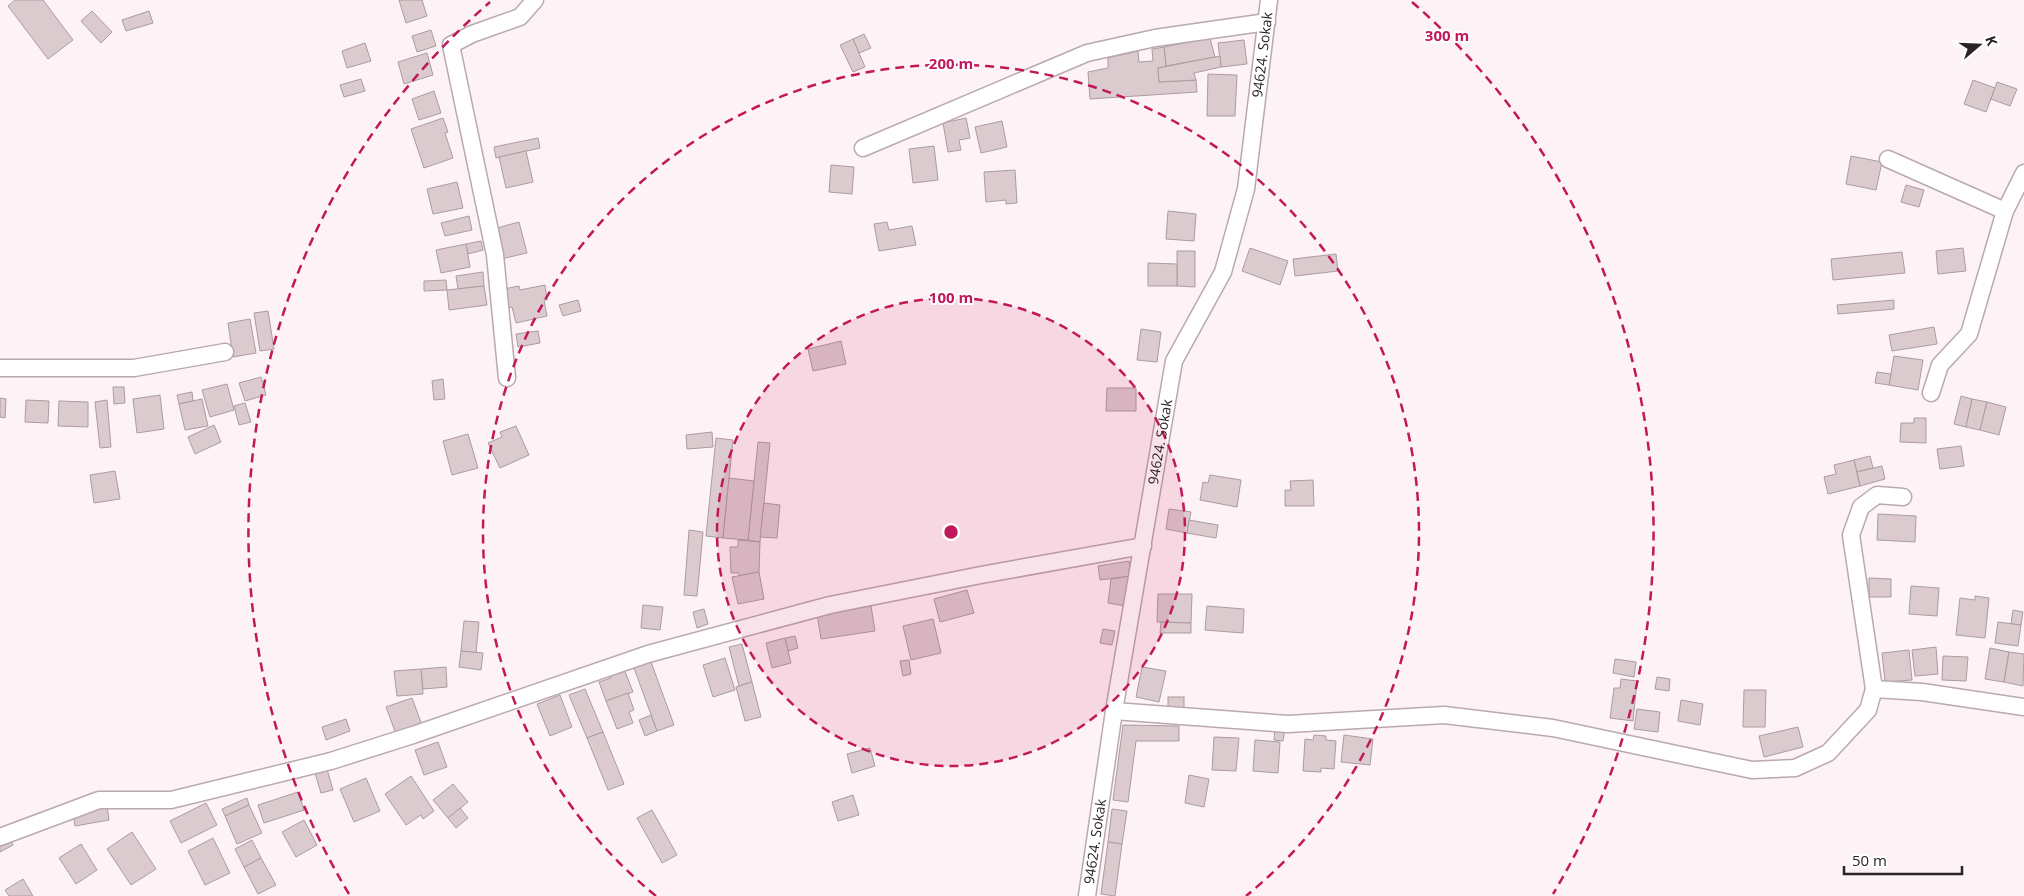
<svg xmlns="http://www.w3.org/2000/svg" width="2024" height="896" viewBox="0 0 2024 896" font-family="'Open Sans',sans-serif">
	<style>
		.building { fill: #dbcace; stroke: #ac9c9f }
		.lines { fill: none; stroke-linecap: round; stroke-linejoin: round }
		.minor-casing { stroke: #baa9ad; stroke-width: 19 }
		.minor { stroke: #fff; stroke-width: 16 }
		.ring { fill: none; stroke: #c2185b; stroke-width: 2.5; stroke-dasharray: 9 6 }
		.labels { text-anchor: middle; stroke-width: 4; stroke-linejoin: round; paint-order: stroke }
		.street-label { font-size: 14px; fill: #292324; stroke: #fff }
		.centre { fill: #c2185b; stroke: #fff; stroke-width: 2.5 }
		.ring-label { font-size: 15px; text-anchor: middle; font-weight: bold; fill: #c2185b; stroke: #fff; stroke-width: 4; stroke-linejoin: round; paint-order: stroke }
	</style>
	<rect width="100%" height="100%" fill="#fdf2f5"/>
	<g class="building">
		<path d="M15 0H43L73 40 48 59 8 6Z"/>
		<path d="M399 0H422L427 16 406 23Z"/>
		<path d="M92 11 112 32 101 43 81 21Z"/>
		<path d="M149 11 153 23 126 31 122 20Z"/>
		<path d="M431 30 436 46 417 52 412 36Z"/>
		<path d="M864 34 871 48 859 53 853 39Z"/>
		<path d="M1210 38 1215 57 1166 66 1164 47Z"/>
		<path d="M853 39 865 67 853 72 840 45Z"/>
		<path d="M1244 40 1247 64 1221 67 1218 43Z"/>
		<path d="M365 43 371 61 347 68 342 51Z"/>
		<path d="M1164 47 1166 66 1158 68 1159 82 1196 80 1197 92 1090 99 1088 72 1108 68V58L1138 51 1139 62 1153 61 1152 49Z"/>
		<path d="M427 53 433 75 404 84 398 62Z"/>
		<path d="M1220 56 1221 67 1194 73 1196 80 1159 82 1158 68Z"/>
		<path d="M1208 74 1237 75 1235 116H1207Z"/>
		<path d="M361 79 365 91 344 97 340 85Z"/>
		<path d="M1973 80 1995 88 1986 112 1964 104Z"/>
		<path d="M1997 82 2017 89 2010 106 1991 99Z"/>
		<path d="M434 91 441 113 419 120 412 99Z"/>
		<path d="M443 118 448 132 445 133 453 158 424 168 411 129Z"/>
		<path d="M966 118 970 138 959 140 961 150 948 152 943 123Z"/>
		<path d="M1002 121 1007 147 981 153 975 127Z"/>
		<path d="M538 138 540 148 496 158 494 147Z"/>
		<path d="M934 146 938 180 913 183 909 149Z"/>
		<path d="M526 151 533 182 506 188 499 157Z"/>
		<path d="M1851 156 1882 162 1876 190 1846 184Z"/>
		<path d="M831 165 854 167 852 194 829 192Z"/>
		<path d="M1015 170 1017 203 1006 204V200L986 202 984 172Z"/>
		<path d="M457 182 463 208 433 214 427 189Z"/>
		<path d="M1906 185 1924 190 1919 207 1901 202Z"/>
		<path d="M1168 211 1196 214 1194 241 1166 239Z"/>
		<path d="M469 216 472 230 445 236 441 223Z"/>
		<path d="M519 222 527 253 501 259 493 229Z"/>
		<path d="M887 222 889 230 912 226 916 245 879 251 874 224Z"/>
		<path d="M481 241 483 250 468 254 466 244Z"/>
		<path d="M466 244 470 267 441 273 436 250Z"/>
		<path d="M1250 248 1288 261 1280 285 1242 271Z"/>
		<path d="M1963 248 1966 271 1938 274 1936 251Z"/>
		<path d="M1177 251H1195V287L1177 286Z"/>
		<path d="M1902 252 1905 273 1833 280 1831 259Z"/>
		<path d="M1336 254 1338 271 1295 276 1293 259Z"/>
		<path d="M1148 263 1177 264V286H1148Z"/>
		<path d="M483 272 484 286 458 289 456 276Z"/>
		<path d="M446 280 447 290 424 291V281Z"/>
		<path d="M545 285 547 300H544L547 316 516 323 512 307 508 308 504 289 519 286 520 290Z"/>
		<path d="M484 286 487 305 449 310 447 290Z"/>
		<path d="M578 300 581 311 563 316 559 305Z"/>
		<path d="M1894 300V309L1838 314 1837 305Z"/>
		<path d="M268 311 274 349 260 351 254 313Z"/>
		<path d="M250 319 256 353 233 357 228 323Z"/>
		<path d="M1934 327 1937 344 1892 351 1889 335Z"/>
		<path d="M1141 329 1161 332 1157 362 1137 360Z"/>
		<path d="M538 331 540 343 518 347 516 334Z"/>
		<path d="M841 341 846 364 813 371 808 349Z"/>
		<path d="M1894 356 1923 360 1918 390 1889 385Z"/>
		<path d="M1877 372 1891 374 1889 385 1875 383Z"/>
		<path d="M261 377 266 395 245 401 239 383Z"/>
		<path d="M443 379 445 399 434 400 432 381Z"/>
		<path d="M227 384 234 410 210 417 202 390Z"/>
		<path d="M113 387H124L125 403 114 404Z"/>
		<path d="M1107 388H1136V411H1106Z"/>
		<path d="M192 392 193 401 179 404 177 395Z"/>
		<path d="M160 395 164 429 137 433 133 399Z"/>
		<path d="M1961 396 1972 399 1966 427 1954 424Z"/>
		<path d="M0 398 6 399 5 418 0 417Z"/>
		<path d="M202 399 208 426 185 430 179 404Z"/>
		<path d="M1972 399 1987 402 1980 430 1966 427Z"/>
		<path d="M26 400 49 401 48 423 25 422Z"/>
		<path d="M107 400 111 447 100 448 95 402Z"/>
		<path d="M59 401 88 402V427L58 426Z"/>
		<path d="M1987 402 2006 407 1999 435 1980 430Z"/>
		<path d="M245 403 251 422 239 425 234 406Z"/>
		<path d="M1914 418H1926V443L1900 442 1901 423H1914Z"/>
		<path d="M214 425 221 442 195 454 188 437Z"/>
		<path d="M516 426 529 455 500 468 488 443 502 437 500 432Z"/>
		<path d="M712 432 713 447 687 449 686 435Z"/>
		<path d="M468 434 478 468 452 475 443 441Z"/>
		<path d="M716 438 733 440 723 538 706 536Z"/>
		<path d="M758 442 770 443 760 542 748 540Z"/>
		<path d="M1961 446 1964 466 1940 469 1937 449Z"/>
		<path d="M1870 456 1873 468 1857 472 1854 460Z"/>
		<path d="M1854 460 1860 486 1828 494 1824 477 1836 474 1834 465Z"/>
		<path d="M1882 466 1885 479 1860 486 1857 472Z"/>
		<path d="M115 471 120 499 94 503 90 475Z"/>
		<path d="M1210 475 1241 480 1237 507 1200 500 1203 482 1208 483Z"/>
		<path d="M729 478 754 481 748 540 723 538Z"/>
		<path d="M1313 480 1314 506H1285V490H1291L1290 481Z"/>
		<path d="M764 503 780 505 777 538 760 537Z"/>
		<path d="M1169 509 1191 512 1187 533 1166 529Z"/>
		<path d="M1878 514 1916 516 1915 542 1877 540Z"/>
		<path d="M1189 520 1218 525 1216 538 1187 533Z"/>
		<path d="M689 530 703 532 697 596 684 595Z"/>
		<path d="M738 540 760 542 759 572 739 576V573H731L730 547H738Z"/>
		<path d="M1129 561 1131 576 1100 580 1098 566Z"/>
		<path d="M759 572 764 599 738 604 732 577Z"/>
		<path d="M1131 576 1125 606 1108 603 1111 579Z"/>
		<path d="M1869 578 1891 579V597H1869Z"/>
		<path d="M1911 586 1939 588 1937 616 1909 614Z"/>
		<path d="M967 590 974 613 940 622 934 599Z"/>
		<path d="M1158 594H1192L1191 623 1157 622Z"/>
		<path d="M1975 596 1989 598 1985 638 1956 635 1960 598 1975 600Z"/>
		<path d="M643 605 663 607 660 630 641 628Z"/>
		<path d="M871 606 875 631 821 639 817 614Z"/>
		<path d="M1207 606 1244 609 1243 633 1205 630Z"/>
		<path d="M704 609 708 624 697 628 693 612Z"/>
		<path d="M2013 610 2023 612 2021 625 2011 624Z"/>
		<path d="M933 619 941 653 911 660 903 626Z"/>
		<path d="M464 621 479 622 476 653 461 651Z"/>
		<path d="M1161 622 1191 623V633H1160Z"/>
		<path d="M1998 622 2021 625 2018 646 1995 643Z"/>
		<path d="M1103 629 1115 631 1112 645 1100 643Z"/>
		<path d="M795 636 798 648 788 651 785 638Z"/>
		<path d="M785 638 791 663 772 668 766 643Z"/>
		<path d="M742 644 752 682 739 686 729 647Z"/>
		<path d="M1936 647 1938 674 1915 676 1912 650Z"/>
		<path d="M1990 648 2009 652 2004 682 1985 679Z"/>
		<path d="M1909 650 1912 680 1885 682 1882 653Z"/>
		<path d="M461 651 483 653 481 670 459 667Z"/>
		<path d="M2009 652 2024 654 2023 686 2004 682Z"/>
		<path d="M1943 656 1968 657 1966 681 1942 680Z"/>
		<path d="M725 658 735 690 713 697 703 665Z"/>
		<path d="M1615 659 1636 662 1634 677 1613 673Z"/>
		<path d="M909 660 911 674 903 676 900 661Z"/>
		<path d="M651 662 674 725 657 731 634 668Z"/>
		<path d="M446 667 447 687 423 689 421 669Z"/>
		<path d="M1142 667 1166 671 1159 702 1136 697Z"/>
		<path d="M421 669 423 694 397 696 394 671Z"/>
		<path d="M624 669 633 692 606 701 599 682 611 678 609 674Z"/>
		<path d="M1657 677 1670 679 1669 691 1655 689Z"/>
		<path d="M1621 679 1637 681 1633 721 1610 718 1614 688H1620Z"/>
		<path d="M752 682 761 717 745 721 736 687Z"/>
		<path d="M585 689 603 732 587 738 569 695Z"/>
		<path d="M1744 690H1766L1765 727H1743Z"/>
		<path d="M628 693 634 710 629 712 633 723 617 729 606 701Z"/>
		<path d="M560 695 572 727 550 736 537 704Z"/>
		<rect x="1168" y="697" width="16" height="12"/>
		<path d="M412 698 422 725 396 734 386 707Z"/>
		<path d="M1681 700 1703 704 1700 725 1678 721Z"/>
		<path d="M1637 709 1660 712 1658 732 1634 729Z"/>
		<path d="M651 715 657 731 645 736 639 720Z"/>
		<path d="M346 719 350 731 326 740 322 727Z"/>
		<path d="M1123 725 1179 726V741H1136L1128 802 1113 800Z"/>
		<path d="M1275 727 1285 728 1283 741 1274 740Z"/>
		<path d="M1798 727 1803 747 1764 757 1759 736Z"/>
		<path d="M603 732 624 784 608 790 587 738Z"/>
		<path d="M1314 735 1326 736V740L1336 741 1334 769 1321 768V772L1303 771 1305 739 1313 740Z"/>
		<path d="M1344 735 1373 739 1370 765 1341 762Z"/>
		<path d="M1214 737 1239 738 1236 771 1212 770Z"/>
		<path d="M1255 740 1280 742 1278 773 1253 771Z"/>
		<path d="M438 742 447 767 424 775 415 750Z"/>
		<path d="M870 748 875 766 852 773 847 754Z"/>
		<path d="M327 769 333 790 321 793 315 773Z"/>
		<path d="M1189 775 1209 779 1204 807 1185 803Z"/>
		<path d="M411 776 434 811 423 819 421 815 406 825 385 794Z"/>
		<path d="M366 778 380 811 354 822 340 789Z"/>
		<path d="M453 784 468 802 448 818 433 800Z"/>
		<path d="M298 792 304 810 264 823 258 805Z"/>
		<path d="M853 795 859 815 838 821 832 802Z"/>
		<path d="M247 798 249 805 225 816 222 809Z"/>
		<path d="M206 803 217 825 181 843 170 821Z"/>
		<path d="M249 805 262 833 237 844 225 816Z"/>
		<path d="M107 806 109 820 75 826 73 813Z"/>
		<path d="M460 808 468 818 456 828 448 818Z"/>
		<path d="M1112 809 1127 811 1122 844 1108 842Z"/>
		<path d="M652 810 677 855 662 863 637 818Z"/>
		<path d="M304 820 317 845 296 857 282 832Z"/>
		<path d="M132 832 156 869 131 885 107 849Z"/>
		<path d="M9 837 13 845 0 852V842Z"/>
		<path d="M213 838 230 873 205 885 188 851Z"/>
		<path d="M252 840 261 858 244 867 235 849Z"/>
		<path d="M1108 842 1122 844 1115 896 1101 894Z"/>
		<path d="M81 844 97 870 76 884 59 858Z"/>
		<path d="M261 858 276 885 258 894 244 867Z"/>
		<path d="M23 879 33 896H9L5 890Z"/>
	</g>
	<g class="lines">
		<defs>
			<g id="minor">
				<path d="M863 148 1087 53 1155 38 1267 22"/>
				<path d="M1888 159 2005 211"/>
				<path d="M0 368H134L225 352"/>
				<path d="M507 378 495 255 451 45 472 34 520 17 535 0"/>
				<path d="M1931 393 1940 365 1969 334 2005 211 2024 173"/>
				<path d="M1874 689 1851 535 1861 507 1877 495 1903 497"/>
				<path d="M1114 711 1288 724 1444 715 1553 728 1752 770 1795 768 1828 753 1868 710 1874 689 1922 692 2024 707"/>
				<path d="M0 837 99 800H171L331 761 413 735 648 654 830 605 981 575 1143 546"/>
				<path id="s1" d="M1087 896 1114 711 1174 361 1223 272 1246 189 1269 0"/>
			</g>
		</defs>
		<use href="#minor" class="minor-casing"/>
		<use href="#minor" class="minor"/>
	</g>
	<circle cx="951" cy="532" r="234" fill="#c2185b" fill-opacity=".12"/>
	<g class="ring">
		<circle cx="951" cy="532" r="234"/>
		<path d="M656 896A468 468 0 1 1 1246 896"/>
		<path d="M349 894A702 702 0 0 1 490 2M1412 2A702 702 0 0 1 1553 894"/>
	</g>
	<g class="labels">
		<g class="street-label">
			<text dy="5" stroke="none"><textPath href="#s1" startOffset="865">94624. Sokak</textPath></text>
			<text dy="5" stroke="none"><textPath href="#s1" startOffset="460">94624. Sokak</textPath></text>
			<text dy="5" stroke="none"><textPath href="#s1" startOffset="55">94624. Sokak</textPath></text>
		</g>
	</g>
	<circle cx="951" cy="532" r="8" class="centre"/>
	<g class="ring-label">
		<text x="1447" y="41">300 m</text>
		<text x="951" y="69">200 m</text>
		<text x="951" y="303">100 m</text>
	</g>
	<g transform="translate(1979 45) rotate(71)" stroke="#ffffff" stroke-width="4" paint-order="stroke">
	<path d="M0-4L9 19L0 12L-9 19Z" fill="#292324"/>
	<text y="-8" font-size="14" font-weight="bold" text-anchor="middle" fill="#292324">K</text>
	</g>
	<path d="M1844 866v8h118v-8" fill="none" stroke="#292324" stroke-width="2.5"/>
	<text x="1852" y="866" font-size="15" fill="#292324" stroke="#ffffff" stroke-width="4" paint-order="stroke">50 m</text>
</svg>
